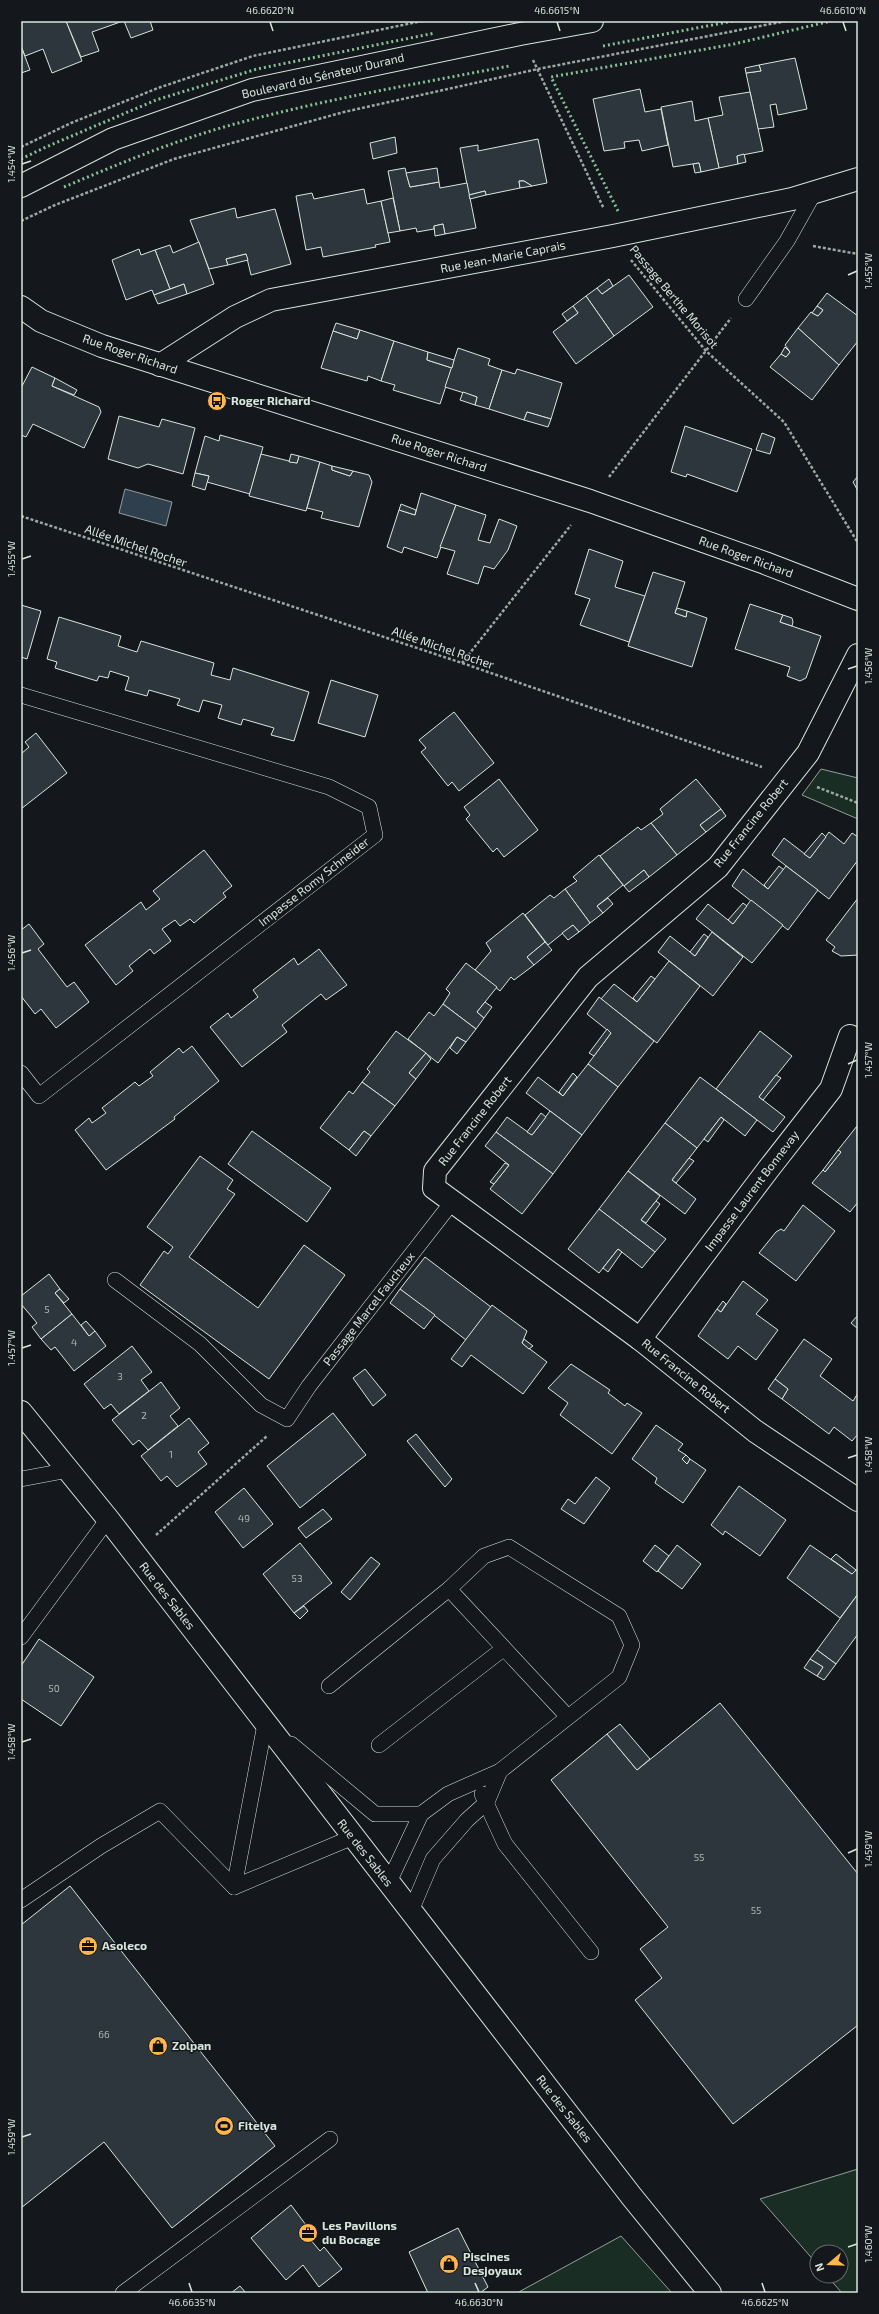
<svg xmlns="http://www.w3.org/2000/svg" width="879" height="2314" viewBox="0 0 879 2314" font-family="'Exo 2',sans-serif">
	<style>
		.green { fill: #1a2d24; stroke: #939e99 }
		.water { fill: #2f3f4d; stroke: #939e99 }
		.building { fill: #2c363c; stroke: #d8e6dc }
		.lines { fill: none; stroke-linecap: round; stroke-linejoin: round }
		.lane-casing { stroke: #d8e6dc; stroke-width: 16 }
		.street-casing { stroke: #d8e6dc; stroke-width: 24 }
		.secondary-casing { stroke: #d8e6dc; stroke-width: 24 }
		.path { stroke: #9da8a2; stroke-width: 2.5; stroke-dasharray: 3 2; stroke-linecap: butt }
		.lane { stroke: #14181c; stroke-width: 15 }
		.street { stroke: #14181c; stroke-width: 22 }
		.secondary { stroke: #14181c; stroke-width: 22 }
		.hedge { stroke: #8ac095; stroke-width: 3; stroke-dasharray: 2 3; stroke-linecap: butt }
		.ticks { fill: none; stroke: #d8e6dc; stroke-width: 1.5 }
		.labels { text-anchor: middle; stroke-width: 3; stroke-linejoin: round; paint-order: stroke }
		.number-label { font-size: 10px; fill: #adbab4 }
		.street-label { font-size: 12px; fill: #d8e6dc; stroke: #14181c }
		.poi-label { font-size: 12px; font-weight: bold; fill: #d8e6dc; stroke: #14181c; text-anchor: start }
		.neatline { fill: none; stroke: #d8e6dc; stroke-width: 1.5 }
		.ticks-label { font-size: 10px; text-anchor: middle; fill: #d8e6dc }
	</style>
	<rect width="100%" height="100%" fill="#14181c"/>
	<g class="green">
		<path d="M821 769 858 778V819L802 795Z"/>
		<path d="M858 2169V2293H842L827 2276H841V2252H817V2264L760 2199Z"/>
		<path d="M621 2236 672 2293H517Z"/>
	</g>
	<path class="water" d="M125 489 172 502 166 526 119 513Z"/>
	<g class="building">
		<path d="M21 21H66L82 61 52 73 43 49 25 56 21 46Z"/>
		<path d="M66 21H123L92 32 99 51 81 57Z"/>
		<path d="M124 21H150L153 30 131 38Z"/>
		<path d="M21 46 30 70 21 73Z"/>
		<path d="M795 58 807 109 778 115 776 104 770 105 774 127 758 129 746 73 761 71 759 65Z"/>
		<path d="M759 65 761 71 746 73 745 68Z"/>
		<path d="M640 89 645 112 661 109 668 145 642 151 639 140 624 142 625 148 604 151 593 99Z"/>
		<path d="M750 92 763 151 737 156 738 164 719 168 708 118 723 115 719 97Z"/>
		<path d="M692 101 695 121 708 118 719 168 701 172 699 163 673 167 661 107Z"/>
		<path d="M395 137 397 153 373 159 370 143Z"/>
		<path d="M538 139 547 183 532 186 524 181H519L520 188 486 195 485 191 469 195 460 148 478 145V151Z"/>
		<path d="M744 154 746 162 738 164 737 156Z"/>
		<path d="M699 163 701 172 695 173 693 164Z"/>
		<path d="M405 168 410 187 439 182 440 188 467 183 476 228 445 234 443 224 434 226V229L417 232 416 228 400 231 388 171Z"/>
		<path d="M437 168 439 182 410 187 406 173Z"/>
		<path d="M519 181H524L532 186 520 188Z"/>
		<path d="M364 189 367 204 381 201 390 242 375 245 376 247 323 257 321 247 306 250 296 196 312 193 314 199Z"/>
		<path d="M485 191 486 195 470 199 469 195Z"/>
		<path d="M393 198 400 231 388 233 381 201Z"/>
		<path d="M235 208 237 218 275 209 291 264 251 275 246 254 226 259 228 265 209 269 190 220Z"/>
		<path d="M443 224 445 234 435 236 434 226Z"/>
		<path d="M199 242 214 284 187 294 184 284 170 289 155 250 170 245 173 253Z"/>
		<path d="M139 249 141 255 155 250 170 289 154 295 152 290 126 300 112 260Z"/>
		<path d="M246 254 248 260 228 265 226 259Z"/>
		<path d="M629 275 653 307 614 336 586 296 597 288 602 294Z"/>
		<path d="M609 279 613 286 602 294 597 288Z"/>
		<path d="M184 284 187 294 158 304 154 295Z"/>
		<path d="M827 293 858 316V341L839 365 798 328 811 312 818 316 823 310 817 306Z"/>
		<path d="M586 296 614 336 576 364 553 332 578 313 573 306Z"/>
		<path d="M573 306 578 313 567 321 562 314Z"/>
		<path d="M817 306 823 310 818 316 812 313Z"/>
		<path d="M336 323 360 330 357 339 333 331Z"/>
		<path d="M798 328 839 365 812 400 770 367 781 354 786 357 790 352 785 345Z"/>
		<path d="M360 330 394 341 381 381 368 376 367 381 321 368 333 331 357 339Z"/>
		<path d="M394 341 428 352 427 360 452 368 440 404 393 390 395 385 381 381Z"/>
		<path d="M785 347 790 352 786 357 781 354Z"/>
		<path d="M458 348 490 359 488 365 502 370 489 409 475 405 477 397 445 387Z"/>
		<path d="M428 352 454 360 452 368 427 360Z"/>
		<path d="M32 367 55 378 52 386 99 407 101 412 84 448 33 424 26 437 21 435V388Z"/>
		<path d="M517 369 562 383 551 419 527 412 524 420 489 409 502 370 515 374Z"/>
		<path d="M55 378 77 390 74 395 52 386Z"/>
		<path d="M463 392 477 397 475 405 460 400Z"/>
		<path d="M527 412 551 419 548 427 524 420Z"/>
		<path d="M119 416 159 427 162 419 195 428 183 474 148 464 138 468 108 459Z"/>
		<path d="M685 426 752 449 737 492 687 474 686 477 671 472Z"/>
		<path d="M762 433 775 438 770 454 756 450Z"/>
		<path d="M220 435 263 447 250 494 207 482 209 476 195 473 205 436 219 441Z"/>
		<path d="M261 454 297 463 299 456 320 462 306 511 249 496Z"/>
		<path d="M291 454 299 456 297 463 289 462Z"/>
		<path d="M320 462 332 466V470L350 476 353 471 369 475 372 482 359 527 321 518 323 512 307 508Z"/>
		<path d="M332 466 353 471 350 476 332 470Z"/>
		<path d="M195 473 209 476 205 490 192 486Z"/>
		<path d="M858 476V491L853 482Z"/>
		<path d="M421 493 456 505 437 558 404 547 402 553 387 547 399 510 415 515Z"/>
		<path d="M401 504 416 510 415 515 399 510Z"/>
		<path d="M456 505 486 515 478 540 490 543 499 519 517 526 508 550 494 569 484 566 478 584 447 574 455 551 440 547Z"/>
		<path d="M589 549 623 561 615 587 645 596 629 642 580 625 590 599 575 594Z"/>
		<path d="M653 572 685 582 675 613 686 617 687 611 707 618 692 667 628 646Z"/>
		<path d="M750 604 783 615 780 622 821 636 806 678 800 681 787 676 790 667 735 649Z"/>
		<path d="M21 605 41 611 27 659 21 657Z"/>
		<path d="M677 608 687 611 686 617 675 613Z"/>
		<path d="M783 615 792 618 793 622 792 626 780 622Z"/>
		<path d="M59 617 121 636 118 646 137 652 141 641 214 663 211 675 230 680 233 668 309 692 294 741 271 735 274 728 243 719 241 725 218 718 222 705 203 700 199 712 177 705 180 699 149 690 147 696 125 690 129 677 110 671 108 678 99 676 97 681 55 668 57 662 47 659Z"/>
		<path d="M331 680 378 695 365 737 318 723Z"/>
		<path d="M454 712 494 763 459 791 452 782 448 786 421 752 426 748 419 740Z"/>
		<path d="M36 733 67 773 21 809V754L29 747 25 742Z"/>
		<path d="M499 779 538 830 504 857 497 848 493 852 466 819 470 815 464 807Z"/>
		<path d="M696 779 721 809 700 825 706 832 677 855 651 823 663 814 660 809Z"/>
		<path d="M721 809 726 816 706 832 700 825Z"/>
		<path d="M651 823 677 855 649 877 644 870 624 886 600 856 638 827 641 830Z"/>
		<path d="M829 832 844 844 852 833 858 837V860L829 899 772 855 784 838 810 858Z"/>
		<path d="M822 833 826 837 810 858 804 854Z"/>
		<path d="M204 850 232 886 223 893 226 897 194 923 190 919 180 926 175 920 162 929 171 941 154 954 150 949 129 966 133 971 116 985 85 945 141 902 146 910 160 899 153 891Z"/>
		<path d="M599 855 623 885 597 906 603 913 590 923 565 889 577 881 573 877Z"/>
		<path d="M779 866 784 870 768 889 764 885Z"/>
		<path d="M786 866 818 890 788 930 732 886 743 869 768 889Z"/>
		<path d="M644 870 649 877 629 892 624 886Z"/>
		<path d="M565 889 590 923 579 932 573 925 548 945 525 915 550 895 554 898Z"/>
		<path d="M608 898 613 904 603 913 597 906Z"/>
		<path d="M858 898V955L841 956 832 951 835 947 826 940Z"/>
		<path d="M751 900 783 925 752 963 696 919 708 904 733 924Z"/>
		<path d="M743 903 747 906 733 924 728 920Z"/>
		<path d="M523 913 545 942 527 957 534 965 514 980 511 977 500 991 475 970 491 951 486 943Z"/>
		<path d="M29 924 44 944 38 949 67 987 74 982 89 1002 56 1028 41 1009 35 1014 21 996V930Z"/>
		<path d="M573 925 579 932 568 940 562 933Z"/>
		<path d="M712 932 743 957 713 996 658 952 670 936 695 956Z"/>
		<path d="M704 934 708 937 695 956 690 952Z"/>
		<path d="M545 942 552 950 534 965 527 957Z"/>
		<path d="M319 949 347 985 326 1000 321 994 282 1025 287 1032 242 1067 210 1027 228 1013 231 1018 258 997 253 990 294 958 298 965Z"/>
		<path d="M669 961 700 986 657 1043 601 999 614 984 637 1002Z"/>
		<path d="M466 963 497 987 477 1012 484 1018 476 1029 443 1004 450 993 446 989Z"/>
		<path d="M651 976 655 979 637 1002 633 998Z"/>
		<path d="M599 997 654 1041 618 1087 588 1064 611 1033 587 1014Z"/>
		<path d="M485 1002 492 1007 484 1018 477 1012Z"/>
		<path d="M443 1004 476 1029 466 1042 457 1037 438 1063 408 1039 429 1012 434 1016Z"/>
		<path d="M607 1029 611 1033 594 1056 589 1053Z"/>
		<path d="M396 1031 426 1053 409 1073 416 1079 395 1106 362 1082 370 1072 367 1069Z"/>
		<path d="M760 1031 792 1056 759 1097 785 1117 773 1132 716 1089Z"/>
		<path d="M457 1037 466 1042 457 1054 450 1048Z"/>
		<path d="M192 1046 219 1081 174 1117 175 1119 106 1170 75 1130 89 1118 92 1123 106 1113 102 1108 135 1082 139 1086 153 1076 150 1072 179 1048 183 1053Z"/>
		<path d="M426 1053 431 1059 416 1079 409 1073Z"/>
		<path d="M588 1064 618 1087 582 1135 526 1093 538 1077 563 1096Z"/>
		<path d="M573 1073 577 1077 563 1096 559 1092Z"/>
		<path d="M776 1075 781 1078 763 1100 759 1097Z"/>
		<path d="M700 1077 757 1120 745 1136 721 1117 697 1148 665 1123Z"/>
		<path d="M362 1082 395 1106 371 1136 364 1131 349 1150 320 1128 349 1091 353 1094Z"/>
		<path d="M550 1111 582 1135 553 1174 496 1132 507 1117 532 1135Z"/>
		<path d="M541 1113 546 1117 532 1135 527 1132Z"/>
		<path d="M721 1117 724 1120 708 1142 704 1139Z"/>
		<path d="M665 1123 697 1148 672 1180 696 1199 685 1214 628 1171Z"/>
		<path d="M857 1126 858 1202 850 1212 812 1183 823 1170 825 1172 841 1152 838 1150Z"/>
		<path d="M252 1131 331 1188 307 1222 228 1164Z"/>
		<path d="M364 1131 371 1136 356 1156 349 1150Z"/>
		<path d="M496 1132 553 1174 522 1214 490 1189 509 1165 485 1146Z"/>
		<path d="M838 1150 841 1152 825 1172 823 1170Z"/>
		<path d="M200 1156 233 1180 227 1189 235 1194 189 1257 258 1308 304 1245 345 1275 269 1379 140 1285 164 1251 168 1254 173 1247 147 1227Z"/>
		<path d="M689 1158 694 1161 676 1183 672 1180Z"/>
		<path d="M505 1163 509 1165 494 1184 490 1182Z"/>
		<path d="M628 1171 660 1196 641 1220 666 1239 655 1252 599 1209Z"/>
		<path d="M656 1201 660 1204 646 1223 641 1220Z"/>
		<path d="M803 1205 835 1231 796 1281 759 1253 776 1232 781 1229 784 1231Z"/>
		<path d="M599 1209 655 1252 642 1268 618 1249 599 1273 568 1249Z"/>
		<path d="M618 1249 622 1252 608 1272 603 1268Z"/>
		<path d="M425 1257 491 1307 466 1340 400 1289Z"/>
		<path d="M49 1274 60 1289 55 1293 72 1314 41 1339 32 1327 37 1323 21 1304V1296Z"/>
		<path d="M743 1281 768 1300 756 1314 778 1330 756 1360 738 1346 728 1359 698 1336 717 1309 721 1312Z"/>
		<path d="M60 1289 69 1299 64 1303 55 1293Z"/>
		<path d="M400 1289 435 1315 424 1329 390 1303Z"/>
		<path d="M723 1301 726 1304 721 1312 717 1309Z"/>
		<path d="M492 1305 527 1331 522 1343 547 1362 523 1394 471 1355 462 1367 451 1359Z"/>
		<path d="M72 1314 89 1336 95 1331 106 1346 74 1371 55 1347 51 1350 41 1339Z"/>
		<path d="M858 1315V1329L851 1323Z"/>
		<path d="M86 1321 95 1331 89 1336 81 1325Z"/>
		<path d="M524 1339 533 1346 529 1349 522 1343Z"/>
		<path d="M804 1339 832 1359 820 1376 853 1401 858 1393V1434L852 1441 834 1427 829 1434 782 1399 788 1389 775 1379Z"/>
		<path d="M132 1346 152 1372 141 1380 149 1391 119 1414 111 1404 104 1409 84 1384Z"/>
		<path d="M571 1364 610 1390 608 1393 625 1406 627 1403 642 1413 612 1454 560 1415 568 1403 548 1388Z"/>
		<path d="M365 1369 386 1395 373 1406 353 1378Z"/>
		<path d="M775 1379 788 1389 782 1399 768 1389Z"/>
		<path d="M161 1382 180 1408 170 1416 178 1426 148 1450 139 1440 133 1445 112 1420Z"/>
		<path d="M333 1413 366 1455 300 1508 267 1466Z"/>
		<path d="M189 1418 209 1443 198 1452 207 1464 177 1487 167 1476 161 1481 141 1456Z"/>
		<path d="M656 1425 683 1444 678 1450 686 1455 682 1459 687 1464 690 1459 706 1470 683 1503 655 1483 657 1478 632 1459Z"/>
		<path d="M416 1434 452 1479 445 1487 407 1441Z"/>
		<path d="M686 1455 690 1459 687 1464 682 1459Z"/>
		<path d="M596 1477 610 1488 584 1524 561 1509 568 1499 575 1504Z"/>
		<path d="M739 1486 786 1520 760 1556 725 1531 723 1535 711 1525Z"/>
		<path d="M244 1488 273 1524 243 1548 215 1512Z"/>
		<path d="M323 1509 332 1519 306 1538 298 1528Z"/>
		<path d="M300 1543 332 1583 294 1613 263 1574Z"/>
		<path d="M655 1545 669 1556 657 1572 643 1561Z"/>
		<path d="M677 1545 701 1564 682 1589 658 1571Z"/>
		<path d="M810 1545 852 1574 856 1570 858 1571V1594L840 1618 787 1578Z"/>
		<path d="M836 1554 856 1570 852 1574 831 1559Z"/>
		<path d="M371 1557 380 1564 350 1600 341 1592Z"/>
		<path d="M858 1594V1634L836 1664 817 1650Z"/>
		<path d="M304 1606 308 1611 300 1619 294 1613Z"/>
		<path d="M39 1639 94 1677 61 1726 21 1699V1666Z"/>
		<path d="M817 1650 836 1664 824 1680 817 1676 823 1667 810 1659Z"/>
		<path d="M810 1659 823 1667 817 1676 804 1668Z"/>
		<path d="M720 1703 858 1874V2025L733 2124 635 2000 662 1978 640 1949 668 1927 551 1780 607 1734 637 1770Z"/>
		<path d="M620 1724 650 1759 637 1770 607 1734Z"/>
		<path d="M70 1886 275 2146 172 2228 104 2142 21 2208V1925Z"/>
		<path d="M291 2205 309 2229 305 2233 320 2251 324 2247 342 2269 319 2287 303 2265 286 2280 251 2238Z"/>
		<path d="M458 2228 488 2287 480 2293H428L409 2252Z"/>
		<path d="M240 2286 246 2293H231Z"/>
	</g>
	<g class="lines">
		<defs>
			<g id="lane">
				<path d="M746 299 787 241 814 193"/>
				<path d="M21 695 329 787 369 807 375 835 39 1096 21 1073"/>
				<path d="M115 1280 200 1344 261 1405 287 1419 309 1386 453 1201"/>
				<path d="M21 1479 69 1470"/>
				<path d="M449 1589 568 1717"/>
				<path d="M21 1637 108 1519"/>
				<path d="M329 1686 449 1589 484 1556 509 1547 619 1616 632 1645 619 1677 500 1771"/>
				<path d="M291 1744 375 1814H421"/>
				<path d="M379 1745 503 1649"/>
				<path d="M482 1794 505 1844 591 1952"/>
				<path d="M389 1882 421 1814 448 1794 500 1771 487 1802 467 1820 433 1859 411 1911"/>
				<path d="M234 1887 265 1724 271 1728"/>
				<path d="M234 1887 353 1837"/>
				<path d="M21 1900 101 1846 160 1811 234 1887"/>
				<path d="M123 2293 330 2139"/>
			</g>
			<g id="street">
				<path d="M21 186 113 139 252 90 520 34 592 21"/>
				<path d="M21 307 41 321 102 346 590 501 765 563 858 599"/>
				<path d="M160 365 235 317 271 300 613 236 792 199 858 179"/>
				<path d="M858 655 808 753 718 867 588 977 435 1171 434 1188 640 1339 755 1431 858 1500"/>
				<path d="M640 1339 770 1167 831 1089 850 1036"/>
			</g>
			<path id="secondary" d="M21 1412 108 1519 632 2197 710 2293"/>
		</defs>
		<use href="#lane" class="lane-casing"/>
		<use href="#street" class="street-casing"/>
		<use href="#secondary" class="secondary-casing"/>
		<g class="path">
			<path d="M533 60 604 209"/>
			<path d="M21 147 71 123 158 88 253 56 422 21"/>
			<path d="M21 221 55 205 174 159 344 112 538 69 786 21"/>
			<path d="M813 246 858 254"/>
			<path d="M631 260 706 351 784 422 858 543"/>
			<path d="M609 477 731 318"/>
			<path d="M21 516 462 663 762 767"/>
			<path d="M462 663 571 525"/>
			<path d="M817 787 858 803"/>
			<path d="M156 1535 267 1436"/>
		</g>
		<use href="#lane" class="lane"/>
		<use href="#street" class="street"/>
		<use href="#secondary" class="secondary"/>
		<g class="hedge">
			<path d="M603 46 733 21"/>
			<path d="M21 159 46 147 156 100 257 69 435 33"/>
			<path d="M64 187C123 162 183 137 246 121 332 98 421 83 509 66"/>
			<path d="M618 211 551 77 734 44 831 21"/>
		</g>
	</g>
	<path class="ticks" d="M270 22 273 31M557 22 560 31M843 22 846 31M22 164 31 161M848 275 857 271M22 559 31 556M848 669 857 666M22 953 31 950M848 1064 857 1060M22 1348 31 1345M848 1458 857 1455M22 1742 31 1739M848 1853 857 1849M22 2137 31 2134M848 2247 857 2244M189 2283 192 2292M475 2283 479 2292M762 2283 765 2292"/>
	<defs>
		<symbol id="bus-disc" viewBox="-11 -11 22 22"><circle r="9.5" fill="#ffb74d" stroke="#14181c"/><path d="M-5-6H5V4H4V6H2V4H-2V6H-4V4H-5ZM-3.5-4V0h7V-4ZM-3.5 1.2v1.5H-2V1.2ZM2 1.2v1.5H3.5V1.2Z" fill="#111"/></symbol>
		<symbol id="office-disc" viewBox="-11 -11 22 22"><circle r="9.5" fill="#ffb74d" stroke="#14181c"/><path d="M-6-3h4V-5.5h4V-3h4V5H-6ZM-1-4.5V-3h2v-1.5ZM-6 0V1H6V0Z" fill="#111"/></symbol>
		<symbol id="shop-disc" viewBox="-11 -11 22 22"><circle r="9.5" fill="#ffb74d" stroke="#14181c"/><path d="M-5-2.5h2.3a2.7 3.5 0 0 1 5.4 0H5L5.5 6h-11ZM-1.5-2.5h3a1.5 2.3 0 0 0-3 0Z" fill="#111"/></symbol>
		<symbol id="stadium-disc" viewBox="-11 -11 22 22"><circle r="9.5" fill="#ffb74d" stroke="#14181c"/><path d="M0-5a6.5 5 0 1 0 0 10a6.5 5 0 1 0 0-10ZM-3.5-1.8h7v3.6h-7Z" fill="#111"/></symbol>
	</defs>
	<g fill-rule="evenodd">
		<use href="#bus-disc" x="206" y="390" width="22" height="22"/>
		<use href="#office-disc" x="77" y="1935" width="22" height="22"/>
		<use href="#shop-disc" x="147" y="2035" width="22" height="22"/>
		<use href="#stadium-disc" x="213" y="2115" width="22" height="22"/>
		<use href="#office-disc" x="297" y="2222" width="22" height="22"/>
		<use href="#shop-disc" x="438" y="2253" width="22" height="22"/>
	</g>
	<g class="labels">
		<g class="number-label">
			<text x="47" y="1313">5</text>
			<text x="74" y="1346">4</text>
			<text x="120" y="1380">3</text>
			<text x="144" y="1419">2</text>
			<text x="171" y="1458">1</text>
			<text x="244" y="1522">49</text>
			<text x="297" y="1582">53</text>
			<text x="54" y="1692">50</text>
			<text x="699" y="1861">55</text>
			<text x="756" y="1914">55</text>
			<text x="104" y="2038">66</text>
		</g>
		<g class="street-label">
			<text transform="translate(323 76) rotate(-13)" y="4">Boulevard du Sénateur Durand</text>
			<text transform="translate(503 257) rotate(-11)" y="4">Rue Jean-Marie Caprais</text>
			<text transform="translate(674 297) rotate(50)" y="4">Passage Berthe Morisot</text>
			<text transform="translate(130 354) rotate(19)" y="4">Rue Roger Richard</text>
			<text transform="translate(439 453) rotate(18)" y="4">Rue Roger Richard</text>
			<text transform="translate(136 546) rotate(19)" y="4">Allée Michel Rocher</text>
			<text transform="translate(746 557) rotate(20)" y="4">Rue Roger Richard</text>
			<text transform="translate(443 648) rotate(19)" y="4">Allée Michel Rocher</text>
			<text transform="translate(751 823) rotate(-51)" y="4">Rue Francine Robert</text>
			<text transform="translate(314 882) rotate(-38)" y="4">Impasse Romy Schneider</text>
			<text transform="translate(475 1121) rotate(-52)" y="4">Rue Francine Robert</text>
			<text transform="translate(752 1191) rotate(-53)" y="4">Impasse Laurent Bonnevay</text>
			<text transform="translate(369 1309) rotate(-52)" y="4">Passage Marcel Faucheux</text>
			<text transform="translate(686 1376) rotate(39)" y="4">Rue Francine Robert</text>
			<text transform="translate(167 1596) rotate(52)" y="4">Rue des Sables</text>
			<text transform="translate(365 1853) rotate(52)" y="4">Rue des Sables</text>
			<text transform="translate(564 2109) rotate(52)" y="4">Rue des Sables</text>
		</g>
		<g class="poi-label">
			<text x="231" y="405">Roger Richard</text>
			<text x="102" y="1950">Asoleco</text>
			<text x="172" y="2050">Zolpan</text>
			<text x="238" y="2130">Fitelya</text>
			<text x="322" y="2230">Les Pavillons<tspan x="322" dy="14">du Bocage</tspan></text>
			<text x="463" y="2261">Piscines<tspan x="463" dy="14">Desjoyaux</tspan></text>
		</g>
	</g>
	<rect width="879" height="2314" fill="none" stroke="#14181c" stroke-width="44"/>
	<g transform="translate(829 2264) rotate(251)"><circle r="19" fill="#14181c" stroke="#626a69"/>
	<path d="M0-3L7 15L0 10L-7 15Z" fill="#ffb74d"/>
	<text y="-6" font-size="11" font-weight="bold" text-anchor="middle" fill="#d8e6dc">N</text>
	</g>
	<rect x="22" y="22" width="835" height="2270" class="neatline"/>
	<g class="ticks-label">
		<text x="270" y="14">46.6620°N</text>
		<text x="557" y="14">46.6615°N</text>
		<text x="843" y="14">46.6610°N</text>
		<text transform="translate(11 164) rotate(-90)" y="4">1.454°W</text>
		<text transform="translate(868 271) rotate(-90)" y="4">1.455°W</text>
		<text transform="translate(11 559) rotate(-90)" y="4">1.455°W</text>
		<text transform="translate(868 666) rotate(-90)" y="4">1.456°W</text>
		<text transform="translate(11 953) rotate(-90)" y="4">1.456°W</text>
		<text transform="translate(868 1060) rotate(-90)" y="4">1.457°W</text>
		<text transform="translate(11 1348) rotate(-90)" y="4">1.457°W</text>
		<text transform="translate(868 1455) rotate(-90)" y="4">1.458°W</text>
		<text transform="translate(11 1742) rotate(-90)" y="4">1.458°W</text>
		<text transform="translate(868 1849) rotate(-90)" y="4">1.459°W</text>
		<text transform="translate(11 2137) rotate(-90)" y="4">1.459°W</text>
		<text transform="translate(868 2244) rotate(-90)" y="4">1.460°W</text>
		<text x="192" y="2306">46.6635°N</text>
		<text x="479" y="2306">46.6630°N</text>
		<text x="765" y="2306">46.6625°N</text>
	</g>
</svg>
